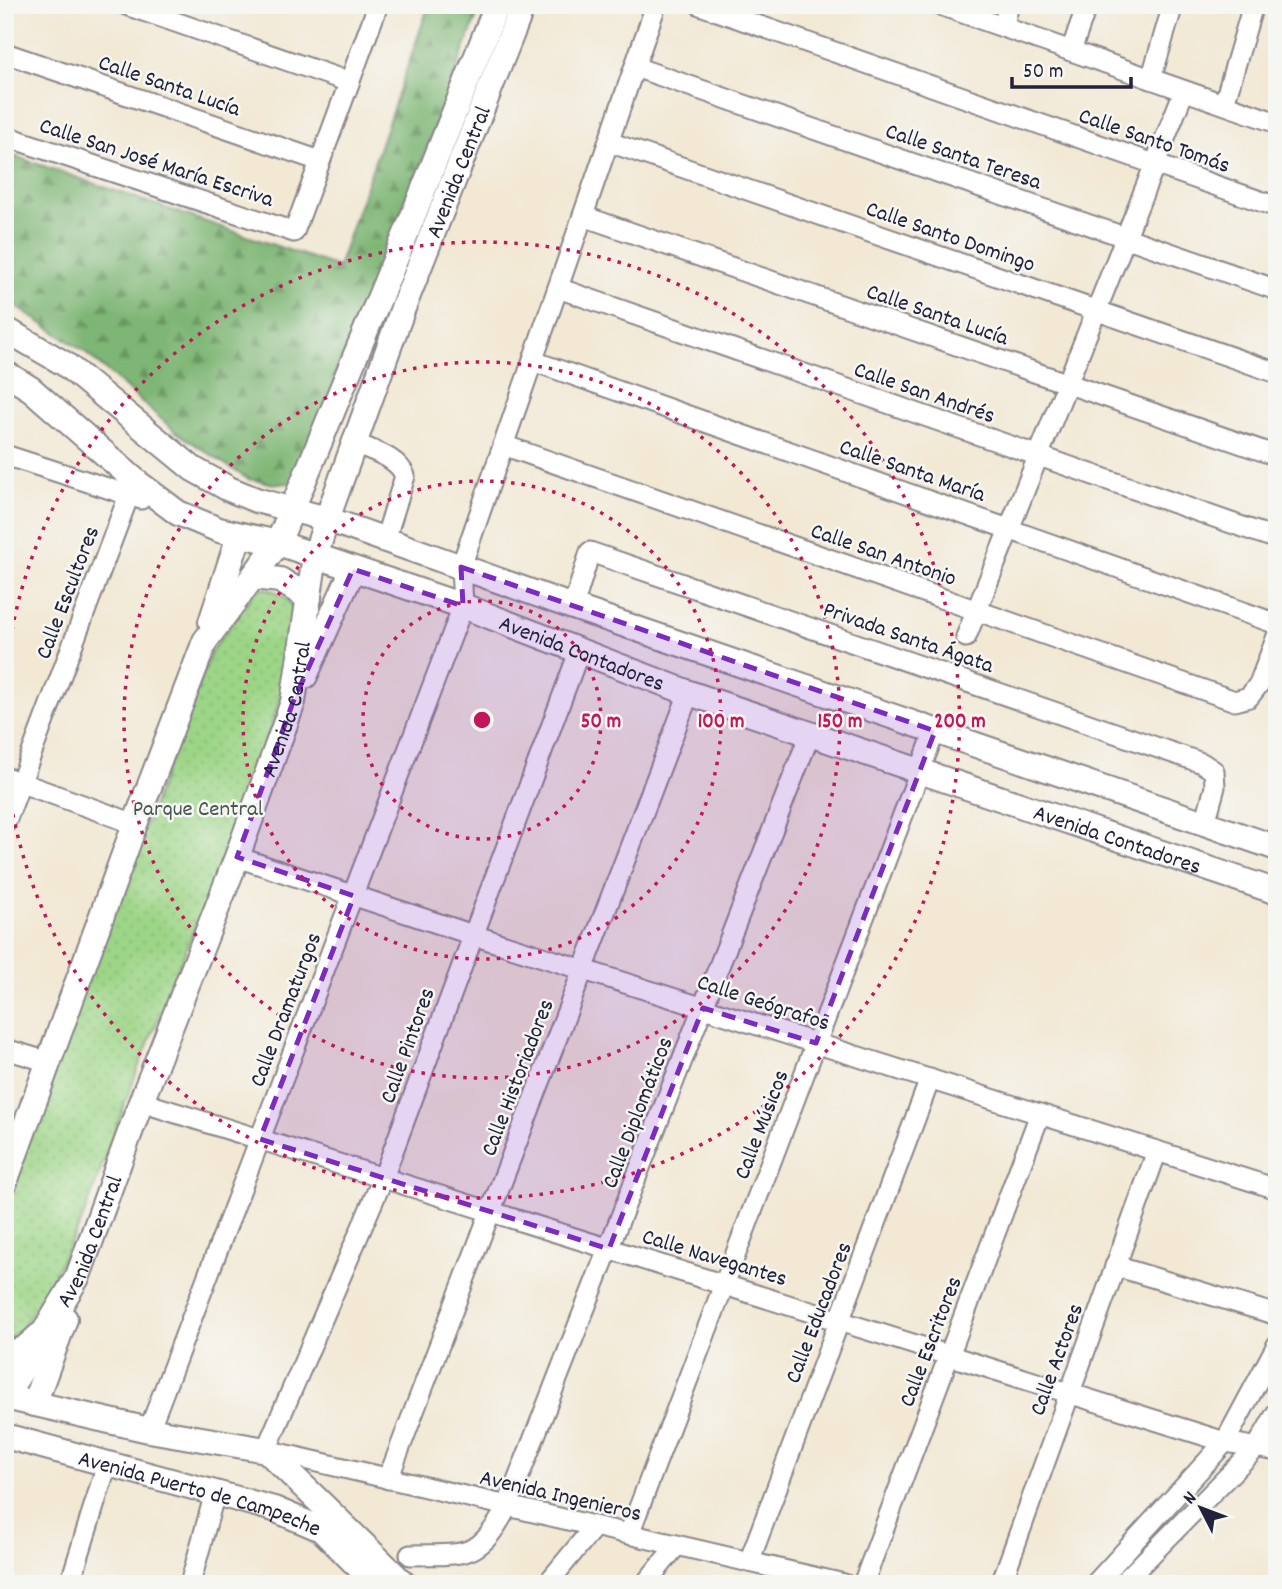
<svg xmlns="http://www.w3.org/2000/svg" width="1282" height="1589" viewBox="0 0 1282 1589" font-family="Dekko,sans-serif">
	<style>
		.forest { fill: url(#forest-firs); stroke: #506c58; stroke-width: 2 }
		.park { fill: url(#park-dots); stroke: #607c61; stroke-width: 2 }
		.lines { fill: none; stroke-linecap: round; stroke-linejoin: round }
		.minor-casing { stroke: #8a8588; stroke-width: 23 }
		.major-casing { stroke: #8a8588; stroke-width: 28 }
		.minor { stroke: #fff; stroke-width: 19 }
		.major { stroke: #fff; stroke-width: 24 }
		.marked { fill: #7b2cbf; fill-opacity: 0.2; stroke: #7b2cbf; stroke-width: 5; stroke-dasharray: 14 9; stroke-linejoin: round }
		.ring { fill: none; stroke: #c2185b; stroke-width: 3.5; stroke-dasharray: 3.5 7 }
		.labels { text-anchor: middle; stroke-width: 5; stroke-linejoin: round; paint-order: stroke }
		.street-label { font-size: 23px; fill: #22223b; stroke: #f6f6f2 }
		.park-label { font-size: 23px; fill: #475852; stroke: #f6f6f2 }
		.centre { fill: #c2185b; stroke: #f6f6f2; stroke-width: 3.5 }
		.ring-label { font-size: 21px; text-anchor: middle; font-weight: bold; fill: #c2185b; stroke: #f6f6f2; stroke-width: 5; stroke-linejoin: round; paint-order: stroke }
	</style>
	<defs>
		<pattern id="forest-firs" width="22" height="20" patternUnits="userSpaceOnUse" patternTransform="scale(1.75)"><rect width="22" height="20" fill="#7eb674"/><path d="M5 1l3.5 6h-7zM16 11l3.5 6h-7z" fill="#679460"/></pattern>
		<pattern id="park-dots" width="8" height="8" patternUnits="userSpaceOnUse" patternTransform="scale(1.75)"><rect width="8" height="8" fill="#9dd587"/><path d="M2 2h.1M6 6h.1" fill="none" stroke="#87b775" stroke-width="1.8" stroke-linecap="round"/></pattern>
	</defs>
	<rect width="100%" height="100%" fill="#f6f6f2"/>
	<filter id="ink" filterUnits="userSpaceOnUse"><feTurbulence type="fractalNoise" baseFrequency=".0143" numOctaves="2"/><feDisplacementMap in="SourceGraphic" scale="14" xChannelSelector="R" yChannelSelector="G"/><feConvolveMatrix kernelMatrix="1 2 1 2 8 2 1 2 1" color-interpolation-filters="sRGB"/></filter>
	<filter id="wash" filterUnits="userSpaceOnUse"><feTurbulence type="fractalNoise" baseFrequency=".00686" numOctaves="4" result="noise"/><feDisplacementMap in="SourceGraphic" scale="28" xChannelSelector="R" yChannelSelector="G"/><feGaussianBlur stdDeviation="1.57" result="paint"/><feColorMatrix in="noise" values="0 0 0 0 0 0 0 0 0 0 0 0 0 0 0 0 0 1.4 0 .05"/><feComposite in="paint" operator="in"/></filter>
	<g filter="url(#wash)">
		<rect width="100%" height="100%" fill="#f2e8d4"/>
		<path class="forest" d="M429 5H481L300 482 276 484 248 479 176 432 85 352 5 299V153L338 267Z"/>
		<path class="park" d="M263 588C279 591 287 597 294 611L284 688 238 821 137 1071 82 1220 44 1295 19 1331 5 1341V1192L212 650 256 590Z"/>
	</g>
	<g filter="url(#ink)">
		<g class="lines">
			<defs>
				<g id="minor">
					<path d="M126 5 349 82"/>
					<path d="M700 5 1277 207"/>
					<path d="M940 5 1277 123"/>
					<path d="M1003 27 1009 5"/>
					<path d="M1071 51 1087 5"/>
					<path d="M5 53 320 161"/>
					<path d="M635 67 1277 290"/>
					<path d="M1151 79 1173 5"/>
					<path d="M1224 104 1251 12"/>
					<path d="M5 136 294 232 378 5"/>
					<path d="M609 142 1277 373"/>
					<path d="M583 216 1277 456"/>
					<path d="M558 288 1277 539"/>
					<path d="M533 361 1277 624"/>
					<path d="M355 443C372 451 398 457 405 476L385 540"/>
					<path d="M503 445 1235 701 1249 697 1259 684 1277 636"/>
					<path d="M5 455 141 499"/>
					<path d="M573 607 590 552 1202 763 1214 771 1215 787 1205 823"/>
					<path d="M966 637 1184 91"/>
					<path d="M579 652 383 1178 266 1450 844 1584"/>
					<path d="M5 777 135 824"/>
					<path d="M5 824 129 495"/>
					<path d="M237 857 473 935 1277 1189"/>
					<path d="M5 1049 49 1062"/>
					<path d="M141 1102 1225 1442 1277 1451"/>
					<path d="M1115 1266 1277 1315"/>
					<path d="M149 1430 463 606 461 567 656 5"/>
					<path d="M388 1479 689 693"/>
					<path d="M629 1534 935 731"/>
					<path d="M410 1555C466 1554 479 1560 507 1507L810 734"/>
					<path d="M749 1562 930 1079"/>
					<path d="M70 1584 107 1464"/>
					<path d="M190 1584 215 1493"/>
					<path d="M547 1584 594 1527"/>
					<path d="M645 1584 677 1545"/>
					<path d="M863 1584 1040 1114"/>
					<path d="M1001 1584 1157 1151"/>
					<path d="M1095 1584 1225 1442 1277 1345"/>
					<path d="M1122 1584 1257 1447 1277 1412"/>
				</g>
				<g id="major">
					<path d="M5 329 65 364 193 469 229 489 256 500 327 519 573 607 1277 848"/>
					<path id="s1" d="M5 373 31 389 138 483 178 513 219 530 278 543 463 606 689 693 1277 892"/>
					<path d="M253 577 280 580 309 598"/>
					<path d="M211 622 239 536"/>
					<path d="M305 676 353 569"/>
					<path d="M5 1182 135 824 205 641 278 543 407 231 497 5"/>
					<path d="M5 1354 24 1349 40 1335"/>
					<path id="s2" d="M5 1397 78 1276 141 1102 237 857 293 702 315 556 327 519 403 308 523 5"/>
					<path d="M5 1397 149 1430 266 1450 404 1584"/>
					<path d="M34 1404 65 1319"/>
					<path id="s3" d="M5 1436 274 1509 321 1529 376 1584"/>
				</g>
			</defs>
			<use href="#minor" class="minor-casing"/>
			<use href="#major" class="major-casing"/>
			<use href="#minor" class="minor"/>
			<use href="#major" class="major"/>
		</g>
	</g>
	<path class="marked" d="M461 567 935 731 816 1043 703 1008 609 1249 260 1139 354 896 237 857 293 702 353 569 463 606Z"/>
	<g class="ring">
		<circle cx="482" cy="720" r="119"/>
		<circle cx="482" cy="720" r="239"/>
		<circle cx="482" cy="720" r="358"/>
		<path d="M5 682A478 478 0 1 1 5 758"/>
	</g>
	<g class="labels">
		<g class="street-label">
			<text transform="translate(170 84) rotate(19)" y="8">Calle Santa Lucía</text>
			<text transform="translate(1155 139) rotate(19)" y="8">Calle Santo Tomás</text>
			<text transform="translate(964 155) rotate(19)" y="8">Calle Santa Teresa</text>
			<text transform="translate(157 161) rotate(18)" y="8">Calle San José María Escriva</text>
			<text dy="8" stroke="none"><textPath href="#s2" startOffset="1312">Avenida Central</textPath></text>
			<text transform="translate(951 235) rotate(19)" y="8">Calle Santo Domingo</text>
			<text transform="translate(938 313) rotate(19)" y="8">Calle Santa Lucía</text>
			<text transform="translate(925 391) rotate(19)" y="8">Calle San Andrés</text>
			<text transform="translate(913 469) rotate(19)" y="8">Calle Santa María</text>
			<text transform="translate(884 553) rotate(19)" y="8">Calle San Antonio</text>
			<text transform="translate(66 592) rotate(-69)" y="8">Calle Escultores</text>
			<text transform="translate(909 636) rotate(19)" y="8">Privada Santa Ágata</text>
			<text dy="8" stroke="none"><textPath href="#s1" startOffset="651">Avenida Contadores</textPath></text>
			<text dy="8" stroke="none"><textPath href="#s2" startOffset="746">Avenida Central</textPath></text>
			<text dy="8" stroke="none"><textPath href="#s1" startOffset="1218">Avenida Contadores</textPath></text>
			<text transform="translate(764 1001) rotate(18)" y="8">Calle Geógrafos</text>
			<text transform="translate(284 1009) rotate(-69)" y="8">Calle Dramaturgos</text>
			<text transform="translate(406 1045) rotate(-70)" y="8">Calle Pintores</text>
			<text transform="translate(516 1077) rotate(-69)" y="8">Calle Historiadores</text>
			<text transform="translate(636 1112) rotate(-69)" y="8">Calle Diplomáticos</text>
			<text transform="translate(760 1124) rotate(-69)" y="8">Calle Músicos</text>
			<text dy="8" stroke="none"><textPath href="#s2" startOffset="178">Avenida Central</textPath></text>
			<text transform="translate(715 1256) rotate(17)" y="8">Calle Navegantes</text>
			<text transform="translate(817 1312) rotate(-69)" y="8">Calle Educadores</text>
			<text transform="translate(929 1341) rotate(-69)" y="8">Calle Escritores</text>
			<text transform="translate(1055 1359) rotate(-70)" y="8">Calle Actores</text>
			<text transform="translate(561 1494) rotate(13)" y="8">Avenida Ingenieros</text>
			<text dy="8" stroke="none"><textPath href="#s3" startOffset="203">Avenida Puerto de Campeche</textPath></text>
		</g>
		<g class="park-label">
			<text x="198" y="815">Parque Central</text>
		</g>
	</g>
	<circle cx="482" cy="720" r="10" class="centre"/>
	<g class="ring-label">
		<text x="601" y="727">50 m</text>
		<text x="721" y="727">100 m</text>
		<text x="840" y="727">150 m</text>
		<text x="960" y="727">200 m</text>
	</g>
	<rect width="1282" height="1589" fill="none" stroke="#f6f6f2" stroke-width="28"/>
	<g transform="translate(1201 1508) rotate(312)" stroke="#f6f6f2" stroke-width="5" paint-order="stroke">
	<path d="M0-5L12 26L0 18L-12 26Z" fill="#22223b"/>
	<text y="-10" font-size="19" font-weight="bold" text-anchor="middle" fill="#22223b">N</text>
	</g>
	<path d="M1012 77v10h119v-10" fill="none" stroke="#22223b" stroke-width="3.5"/>
	<text x="1023" y="77" font-size="21" fill="#22223b" stroke="#f6f6f2" stroke-width="5" paint-order="stroke">50 m</text>
</svg>
